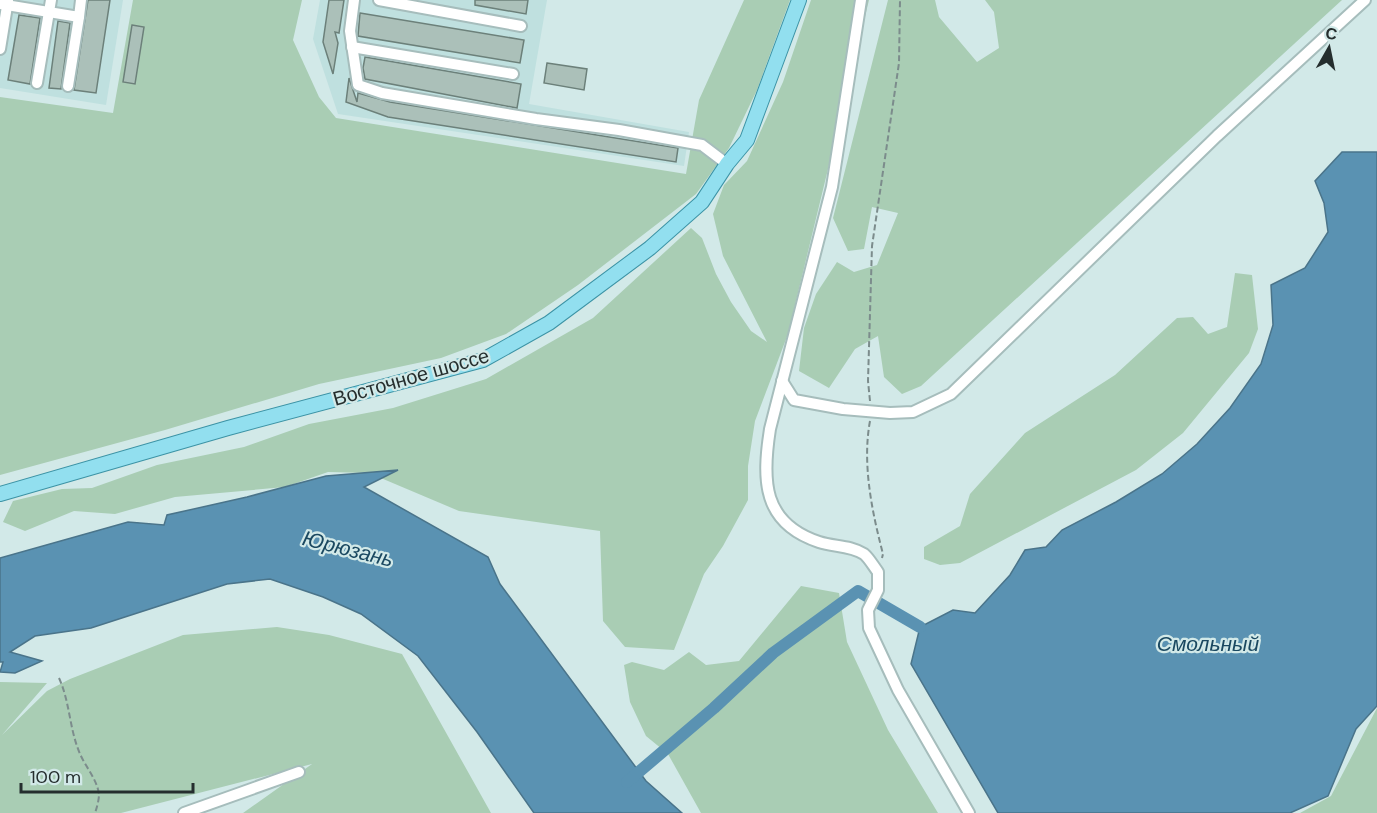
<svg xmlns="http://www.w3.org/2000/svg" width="1377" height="813" viewBox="0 0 1377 813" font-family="'DM Sans',sans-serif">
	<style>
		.built { fill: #bfe0df }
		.green { fill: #a9cdb4 }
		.water { fill: #5a92b2; stroke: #4a748a; stroke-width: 1.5 }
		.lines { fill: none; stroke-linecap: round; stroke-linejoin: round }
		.canal { stroke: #5a92b2; stroke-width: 12 }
		.building { fill: #abc0b9; stroke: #6c807a; stroke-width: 1.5 }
		.minor-casing { stroke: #a6bdbc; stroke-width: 14 }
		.major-casing { stroke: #3c93a5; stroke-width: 16 }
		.path { stroke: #7c8c8c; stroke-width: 2; stroke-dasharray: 6 3; stroke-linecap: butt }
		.minor { stroke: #fff; stroke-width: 10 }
		.major { stroke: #92dfef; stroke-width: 14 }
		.labels { text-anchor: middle; stroke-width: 4.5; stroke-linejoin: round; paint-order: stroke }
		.street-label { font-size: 20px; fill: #252e2e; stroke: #d2e9e8 }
		.water-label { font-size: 21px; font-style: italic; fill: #1a4860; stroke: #d2e9e8 }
	</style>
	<rect width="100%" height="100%" fill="#d2e9e8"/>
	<g class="built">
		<path d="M0 0H123L106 105 0 88Z"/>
		<path d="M320 0H547L529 104 689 132 684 166 338 114 313 39Z"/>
	</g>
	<g class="green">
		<path d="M133 0H302L293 40 319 97 336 118 686 174 699 100 744 0H790L757 90 729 148 696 194 578 285 506 334 441 358 319 384 165 430 0 475V97L113 113Z"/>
		<path d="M811 0H869L788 334 755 421 748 466V500L723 546 704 574 674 650 625 647 603 621 600 531 459 511 369 473 328 472 285 487 175 497 115 514 74 511 25 531 3 522 13 501 62 489 92 488 157 465 244 447 309 424 393 408 486 379 593 318 691 228 702 238 716 274 731 302 751 331 767 342 723 256 713 214 724 185 747 161 783 82Z"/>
		<path d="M888 0H935L939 17 977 62 999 48 994 12 985 0H1342L921 386 902 394 884 377 878 336 855 349 829 388 799 371 804 328 816 294 837 262 854 272 877 265 898 213 872 207 864 249 848 251 833 218Z"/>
		<path d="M1235 273 1252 275 1258 329 1249 353 1183 433 1136 470 960 563 940 565 924 559V547L960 526 970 494 1025 433 1115 375 1177 318 1193 317 1208 334 1227 327Z"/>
		<path d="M801 586 839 593 847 642 888 730 938 813H701L668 754 646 736 630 702 624 665 632 662 664 670 689 652 706 665 739 661Z"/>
		<path d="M277 627 329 635 402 654 491 813H243L312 764 121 813H0V682L47 683 2 735 47 691 70 679 183 635Z"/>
		<path d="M1377 708V813H1300L1331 796Z"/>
	</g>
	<g class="water">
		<path d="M1342 152H1377V706L1356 729 1328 796 1290 813H998L911 664 920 627 953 610 975 613 1010 575 1025 550 1046 547 1062 530 1116 502 1162 474 1197 444 1230 408 1261 364 1273 325 1271 285 1305 268 1328 232 1324 203 1315 181Z"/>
		<path d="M398 470 364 487 488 557 500 584 646 781 682 813H534L477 732 418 656 361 614 323 597 270 579 227 584 91 628 35 636 10 652 42 661 15 673 0 672 3 662H0V558L128 522 164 525 167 515 247 497 326 476Z"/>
	</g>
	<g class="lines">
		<path class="canal" d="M627 782 714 708 773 653 858 591 920 627"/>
	</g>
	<g class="building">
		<path d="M88 0H110L96 93 74 90Z"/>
		<path d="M329 0H344L339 33 335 32 338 43 333 74 323 42Z"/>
		<path d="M475 0H528L526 14 475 5Z"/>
		<path d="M360 13 524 40 520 63 358 36Z"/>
		<path d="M19 15 40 18 30 84 8 80Z"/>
		<path d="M58 21 70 23 61 89 49 88Z"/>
		<path d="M132 25 144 27 135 84 123 82Z"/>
		<path d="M365 57 521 84 517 108 365 79 363 68Z"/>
		<path d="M547 63 587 69 584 90 544 83Z"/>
		<path d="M349 78 357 102 358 93 390 102 678 148 676 162 388 117 346 102Z"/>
	</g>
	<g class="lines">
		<defs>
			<g id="minor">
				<path d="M354 0 350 31 358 85 382 93 435 102 536 119 619 130 702 145 727 164"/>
				<path d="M379 0 521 26"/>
				<path d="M861 0 832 187 770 429C762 480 762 523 819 542 834 547 850 545 864 554 869 558 874 567 878 572V590L868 610 869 628 898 690 969 813"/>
				<path d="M0 4 79 17 81 0"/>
				<path d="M352 47 513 74"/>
				<path d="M0 49 8 0"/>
				<path d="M37 83 51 0"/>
				<path d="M68 86 79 17"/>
				<path d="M782 381 794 400 843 409 890 413 913 412 951 394 1217 136 1365 0"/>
				<path d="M184 813 299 772"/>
			</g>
			<path id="major" d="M0 494 228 428 483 360 549 323 650 248 702 202 727 164 747 140 799 0"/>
		</defs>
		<use href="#minor" class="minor-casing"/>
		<use href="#major" class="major-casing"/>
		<g class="path">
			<path d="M870 401 868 381 872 246 899 63 900 0"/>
			<path d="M870 421C862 464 872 512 883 554L882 558"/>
			<path d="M59 678C71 704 69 734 83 760 89 771 97 781 99 794 99 800 97 807 95 813"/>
		</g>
		<use href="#minor" class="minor"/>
		<use href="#major" class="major"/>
	</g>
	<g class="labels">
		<g class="street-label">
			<text transform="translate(411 377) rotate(-16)" y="7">Восточное шоссе</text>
		</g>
		<g class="water-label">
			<text transform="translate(348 549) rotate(14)" y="7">Юрюзань</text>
			<text x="1208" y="651">Смольный</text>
		</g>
	</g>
	<g transform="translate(1329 48) rotate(9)" stroke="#d2e9e8" stroke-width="4.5" paint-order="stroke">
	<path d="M0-4.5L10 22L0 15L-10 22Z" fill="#252e2e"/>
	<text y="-9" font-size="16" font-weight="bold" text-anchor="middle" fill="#252e2e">С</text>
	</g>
	<path d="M21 783v9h172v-9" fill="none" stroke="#252e2e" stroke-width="3"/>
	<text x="30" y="783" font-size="18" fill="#252e2e" stroke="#d2e9e8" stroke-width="4.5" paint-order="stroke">100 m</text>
</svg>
